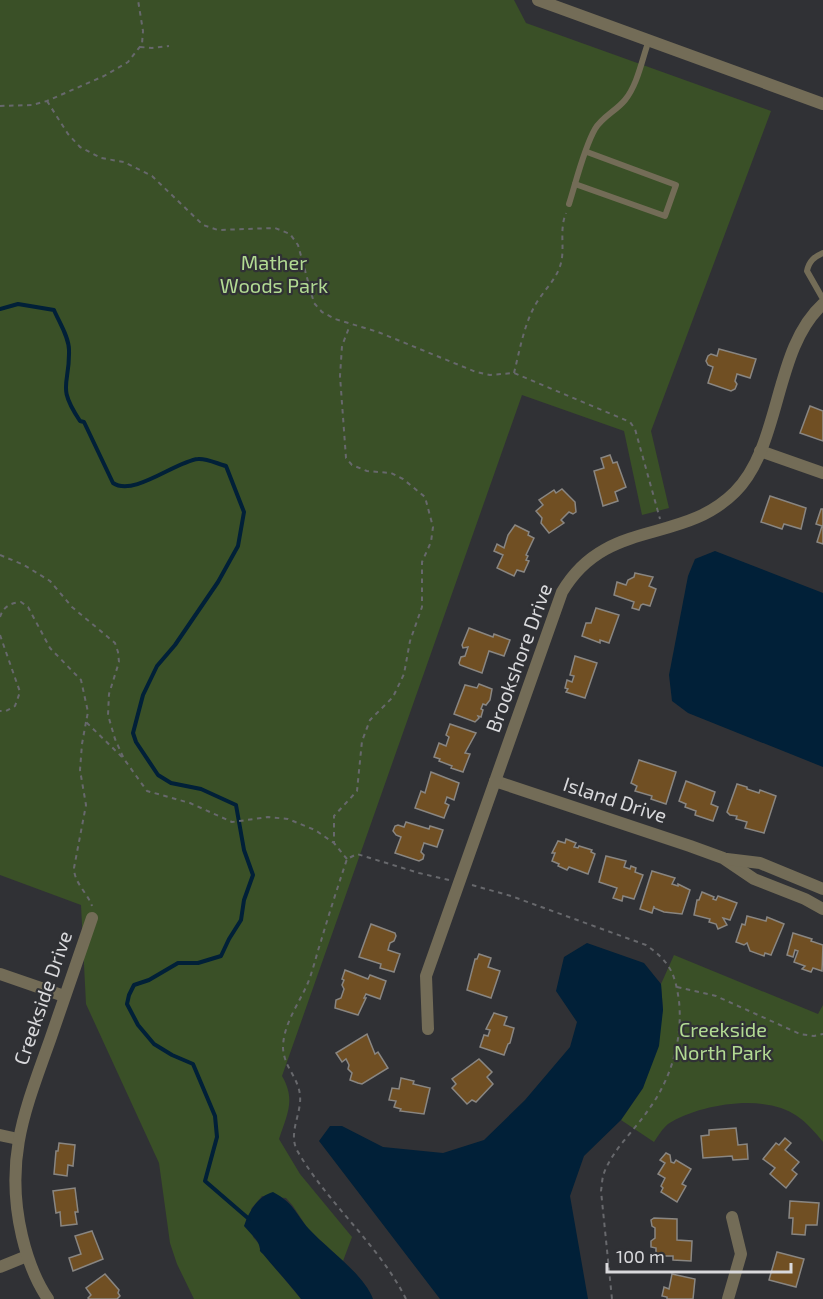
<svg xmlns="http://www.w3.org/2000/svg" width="823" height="1299" viewBox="0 0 823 1299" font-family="'Exo 2',sans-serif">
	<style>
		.green { fill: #3a5027 }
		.water { fill: #012038 }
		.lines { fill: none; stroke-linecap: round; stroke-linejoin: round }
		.stream { stroke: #012038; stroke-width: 4 }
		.building { fill: #704f23; stroke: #898682; stroke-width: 1.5 }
		.path { stroke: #67686c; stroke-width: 2; stroke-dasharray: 4.5 4.5; stroke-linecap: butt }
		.service { stroke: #736c57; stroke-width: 6 }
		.minor { stroke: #736c57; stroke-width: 12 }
		.tertiary { stroke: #736c57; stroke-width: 12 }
		.labels { text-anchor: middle; stroke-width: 4.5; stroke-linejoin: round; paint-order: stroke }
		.park-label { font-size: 20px; fill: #b2da93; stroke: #303135 }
		.street-label { font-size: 20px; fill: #d9d9dc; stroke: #303135 }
	</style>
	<rect width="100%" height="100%" fill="#303135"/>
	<g class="green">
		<path d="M0 0H514L526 23 771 111 651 431 669 508 642 515 624 431 522 395 282 1076C296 1100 287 1114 279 1139L300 1174 352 1237 343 1261 308 1229 293 1206 286 1198 262 1196 251 1209 253 1237 259 1244 260 1250 301 1299H194L177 1264 170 1243 159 1163 86 1004 81 905 0 875Z"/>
		<path d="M674 955 818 1014 823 1005V1142C816 1133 806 1122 797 1116 765 1093 700 1104 668 1124 663 1128 658 1136 654 1142L621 1120 643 1088 663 1010 661 984Z"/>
	</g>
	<g class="water">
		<path d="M715 551 823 593V767L688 713 672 701 669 675 688 576 695 559Z"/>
		<path d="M587 943 644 963 661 984 663 1010 659 1046 643 1088 621 1120 584 1156 570 1196 588 1299H440L319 1141 330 1126H342L383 1147 443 1153 484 1140 525 1100 570 1047 577 1022 556 991 564 957Z"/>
		<path d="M273 1192C295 1204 294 1212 309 1229 327 1249 364 1274 373 1299H301C289 1283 275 1269 263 1254 257 1248 262 1253 259 1245 257 1239 249 1232 244 1226 249 1211 258 1196 273 1192Z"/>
	</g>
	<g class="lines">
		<path class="stream" d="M0 309 18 304 54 310C59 322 69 337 69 350 70 386 56 385 80 421L84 422 113 483C134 497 176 461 198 459 206 458 218 464 226 466L244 512 238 546 218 582 175 645 157 666 143 695 133 733 136 742 158 775 171 783 201 789 236 805 244 850 253 875 244 900 241 920 229 939 221 956 198 963H178L149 980 134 985 129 995 127 1004 138 1025 154 1044 172 1055 193 1064 215 1116 217 1137 205 1181 249 1219"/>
	</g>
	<g class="building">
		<path d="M719 349 756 359 750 378 737 374 735 381 737 384 735 389 731 391 708 383 713 367 708 365 706 361 708 356 711 354 717 356Z"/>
		<path d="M810 406 823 411V441L800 433Z"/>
		<path d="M610 455 613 463 617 462 626 487 615 492 618 501 603 506 594 471 604 468 601 458Z"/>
		<path d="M562 489 575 502 576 512 573 514 569 512 561 520 564 523 549 533 541 523 542 518 536 511 543 505 539 500 554 490 556 493Z"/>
		<path d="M770 496 806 508 801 529 784 524 782 529 761 522Z"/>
		<path d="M821 509H823V544L817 542 822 526 816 524Z"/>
		<path d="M515 525 529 532 528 535 534 538 526 555 528 556 526 560 529 561 524 572 517 570 514 576 497 568 503 555 494 551 497 544 504 548 508 535Z"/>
		<path d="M635 573 653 577 649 586 656 589 650 606 643 604 641 605 639 610 632 608 634 602 614 595 617 582 626 585 628 580 634 577Z"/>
		<path d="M596 608 619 615 609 643 600 640V643L582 636 586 623H591Z"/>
		<path d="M469 628 493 637 494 634 510 640 504 656 489 651 482 673 460 665 459 663 461 657 465 656 468 647 463 648 462 645Z"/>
		<path d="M575 656 597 663 585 698 566 692 568 689 565 688 567 680 572 682 574 676 570 675Z"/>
		<path d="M479 684 492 689 490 700 486 705 483 704 481 709 483 710 481 717 478 716 479 718 475 722 454 714 465 685 477 688Z"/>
		<path d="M450 724 476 733 465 753 470 754 463 772 451 768 452 766 439 761 440 759 434 757 439 743 446 746 449 737 446 735Z"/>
		<path d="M639 760 676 772 666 804 651 799 652 796 635 791 637 786 631 783Z"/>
		<path d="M431 772 459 783 454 800 447 797 445 803 449 805 444 818 415 808 421 791 425 793Z"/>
		<path d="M686 781 715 792 711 804 718 807 713 821 695 815 696 811 685 807 686 804 679 801Z"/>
		<path d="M737 784 747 787V789L759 793 760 790 776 796 764 833 745 828 747 822 736 819 737 816 730 815 727 812Z"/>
		<path d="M406 822 429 829 430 826 443 830 437 847 424 843 421 852 424 855 423 859 419 861 395 853 401 837 396 835 393 831 395 826 398 825 404 827Z"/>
		<path d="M566 839 576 843 574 847 578 848 579 846 592 850 591 852 595 854 588 874 569 867 567 870 558 866 559 864 552 861 555 853H552L558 841 565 843Z"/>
		<path d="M606 856 626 861 624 867 630 869 631 866 636 868 635 872 643 875 634 899 623 896 622 901 613 898 617 888 599 882Z"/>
		<path d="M652 871 675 878 672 884 678 886V884L690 890 682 914 664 912 654 908V906L652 913 640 909Z"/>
		<path d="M702 892 714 897 713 899 716 900 718 896 737 903 730 920 723 918 727 925 718 929 716 924 709 922 710 919 694 915 697 900H699Z"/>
		<path d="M747 916 766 921 767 917 784 924 771 955 765 953 764 956 750 951 747 943 744 945 736 942 742 924 745 925Z"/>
		<path d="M371 924 395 933 396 936 394 941 390 943 388 950 400 954 394 972 380 968 381 964 359 957Z"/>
		<path d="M793 933 812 939 811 941 823 945 822 971 813 968 811 972 802 969 805 966 794 962 798 951 795 950 793 957 787 955Z"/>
		<path d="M479 954 491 958 488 967 500 971 491 998 467 990 475 959H477Z"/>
		<path d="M345 970 368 979 370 975 386 981 380 999 366 994 364 998H366L358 1015 335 1008 336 1000 341 998 344 989 342 985 344 980 342 979Z"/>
		<path d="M494 1013 507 1017 504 1025 514 1028 510 1043 508 1044 504 1055 480 1047 484 1035 488 1036 490 1030 486 1029Z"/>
		<path d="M367 1034 375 1054 378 1052 388 1068 362 1084 358 1083 350 1080 352 1073 348 1069 349 1065 346 1059 342 1062 336 1053Z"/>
		<path d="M479 1059 492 1072 487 1077 493 1084 476 1102 472 1100 467 1104 452 1088 456 1084 452 1079Z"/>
		<path d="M401 1078 414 1081 413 1084 430 1088 424 1114 400 1111 401 1109 394 1107 396 1101 389 1100 392 1088 399 1089Z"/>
		<path d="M736 1128 738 1145 747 1144 748 1159 733 1160 732 1156 703 1158 701 1136 709 1135V1130Z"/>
		<path d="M785 1138 791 1143 785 1150 799 1162 792 1170 797 1174 786 1188 770 1174 775 1168 763 1159 776 1143 779 1145Z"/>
		<path d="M59 1143 75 1145 73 1166 68 1165 67 1176 54 1174 56 1151H58Z"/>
		<path d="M666 1153 670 1155 671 1162 674 1163 676 1160 691 1169 682 1184 686 1186 677 1202 661 1192 663 1188 661 1186 665 1178 658 1174 665 1163 660 1160Z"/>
		<path d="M75 1188 78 1212H75L77 1224 61 1226 60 1212 56 1213 53 1191Z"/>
		<path d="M790 1201 819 1203 817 1225H806L805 1235 792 1234 793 1218H789Z"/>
		<path d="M654 1218 677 1219V1240L692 1241 691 1261 673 1260V1256H656V1248L651 1247V1241L655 1238V1228L652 1226 651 1220Z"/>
		<path d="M92 1231 103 1259 73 1271 69 1258 81 1254 75 1236Z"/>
		<path d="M777 1252 804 1259 796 1287 769 1280Z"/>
		<path d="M105 1274 119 1290 118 1293 120 1296 117 1299H89L88 1298 91 1295 86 1288Z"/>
		<path d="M672 1274 695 1279 693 1299H667V1297L662 1296 664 1287 669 1289Z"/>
	</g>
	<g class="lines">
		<g class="path">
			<path d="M140 47 152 48 169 46"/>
			<path d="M47 101 68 134 80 147 101 158 124 162 152 176 203 225 218 230 275 228 290 234 298 245 314 303 322 312 335 319 378 332 476 372 490 375 514 373 630 422 635 429 660 519"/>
			<path d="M0 106 32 105 47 101 104 76 128 62 142 44 143 31 138 0"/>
			<path d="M514 373C520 349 525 319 539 299 547 287 557 278 561 263 565 247 559 230 566 213"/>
			<path d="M0 555 24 565 50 581 72 607 115 643 118 652 119 662 109 694 108 715 115 739 124 759 147 791 190 803 232 822 268 817 288 819 315 830 334 843"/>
			<path d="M0 617C3 607 10 603 21 602L28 607 50 648 81 680 88 712 86 722 122 757"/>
			<path d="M0 635 20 692 15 706 6 711H0"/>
			<path d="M86 722 82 744 80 770 86 805 74 868C74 883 87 892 92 906"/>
			<path d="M347 859 334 843V816L357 791 362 741 370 720 393 697 404 674 410 641 422 607V562L431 542 433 527 425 497 403 479 391 473 367 471 352 465 346 458 340 376 342 346 350 325"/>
			<path d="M472 885 511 896 646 945C670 962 675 973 679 1001 683 1039 671 1079 649 1109 635 1130 613 1149 604 1173 602 1178 602 1185 601 1191L612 1299"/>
			<path d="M677 987 716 996 800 1034 814 1036 823 1034"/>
			<path d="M406 1299C379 1245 329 1205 298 1152 287 1134 302 1114 300 1095 298 1077 284 1067 283 1048 283 1025 298 1005 307 985 313 971 316 956 321 941 329 914 338 886 347 859L357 854 419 873 449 880"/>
		</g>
		<g class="service">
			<path d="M575 184 665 216 676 185 587 152"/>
			<path d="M569 204C576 182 584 148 595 129 602 117 616 111 625 100 638 84 642 59 649 40"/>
			<path d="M823 253C814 257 809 261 807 271L823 299"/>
		</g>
		<g class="minor">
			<path d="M760 451 823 473"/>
			<path d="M495 781 690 846 723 858 754 879 805 899 823 909"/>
			<path d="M727 859 760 863 823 889"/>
			<path d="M0 974 64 996"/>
			<path d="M428 1029 426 976 562 592C606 517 681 546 735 492 782 445 773 349 823 304"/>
			<path d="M0 1135 18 1139"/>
			<path d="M0 1267 27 1256"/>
			<path d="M48 1299C35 1280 27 1257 22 1236 4 1159 25 1110 50 1040 64 999 78 959 92 918"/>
			<path d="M728 1299 741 1254 732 1217"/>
		</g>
		<path class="tertiary" d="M538 0 823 104"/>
	</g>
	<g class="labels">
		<g class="park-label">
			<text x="274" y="270">Mather<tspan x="274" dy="23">Woods Park</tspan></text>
			<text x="723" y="1037">Creekside<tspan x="723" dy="23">North Park</tspan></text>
		</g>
		<g class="street-label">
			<text transform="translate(519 658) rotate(-70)" y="7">Brookshore Drive</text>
			<text transform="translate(615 800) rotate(18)" y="7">Island Drive</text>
			<text transform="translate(43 998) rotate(-71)" y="7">Creekside Drive</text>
		</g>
	</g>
	<path d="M607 1263v9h184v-9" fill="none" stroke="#d9d9dc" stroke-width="3"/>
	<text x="616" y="1263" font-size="18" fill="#d9d9dc" stroke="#303135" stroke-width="4.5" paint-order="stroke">100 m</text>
</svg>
